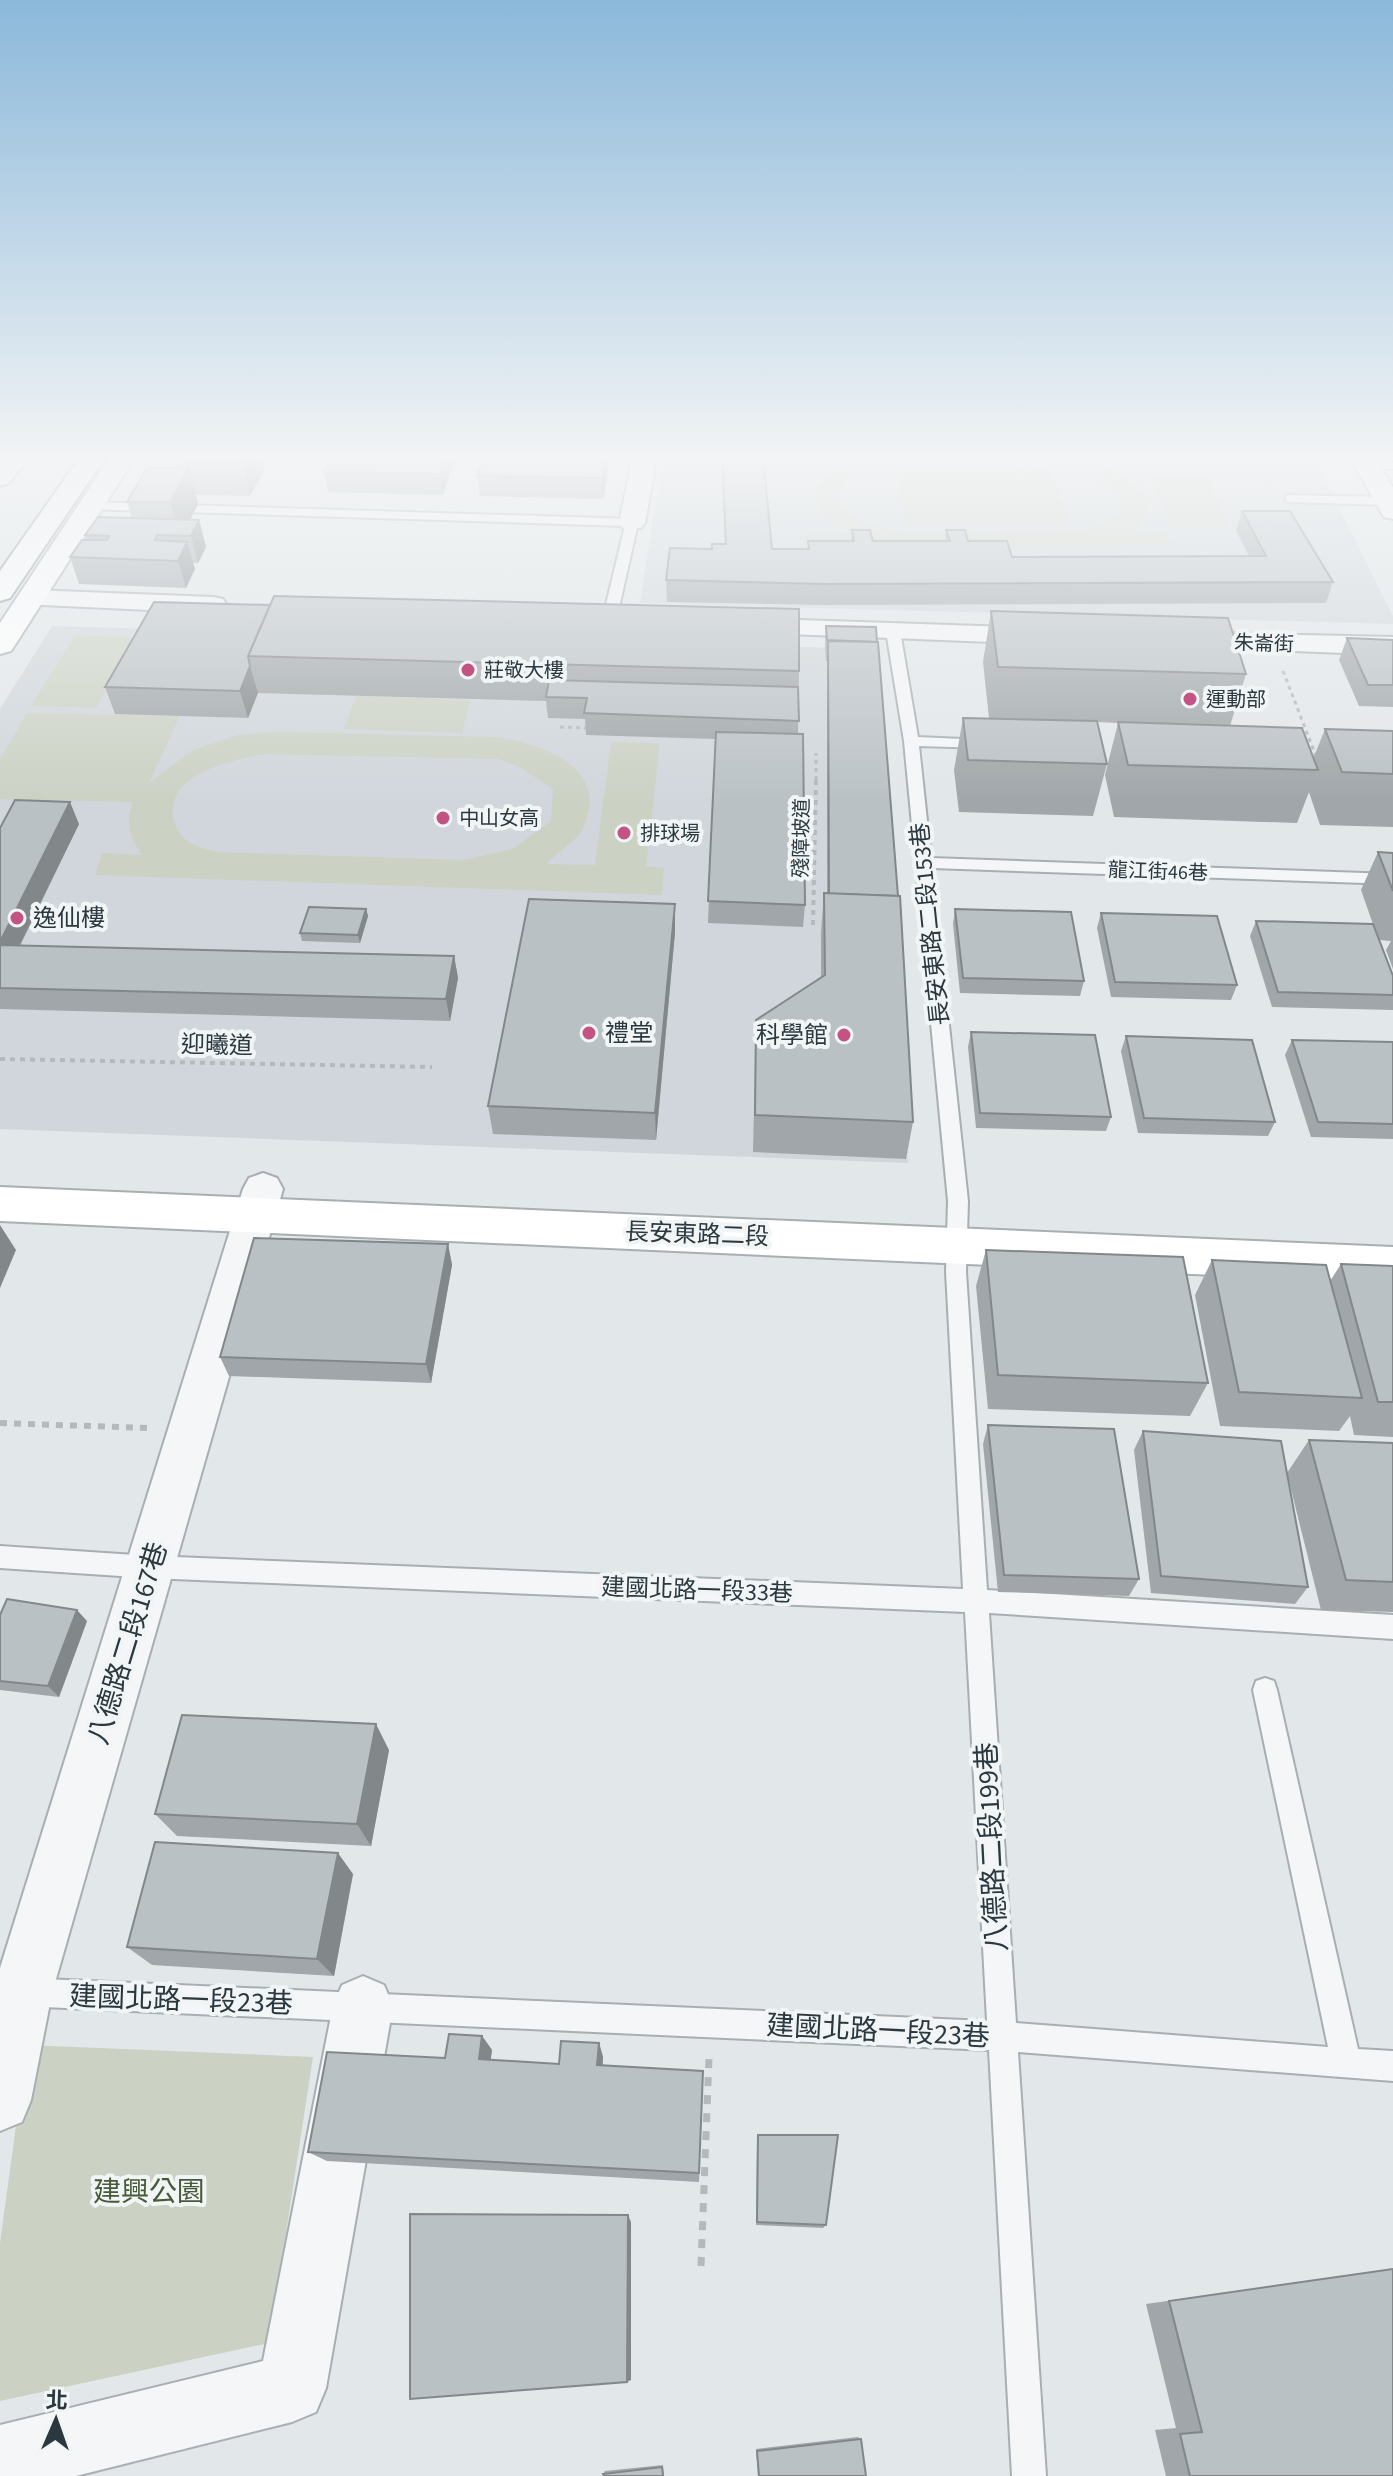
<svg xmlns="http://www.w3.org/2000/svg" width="1393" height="2476" viewBox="0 0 1393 2476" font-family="'Source Sans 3','Noto Sans TC',sans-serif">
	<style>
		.built { fill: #d0d6db }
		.green { fill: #cbd2c4; fill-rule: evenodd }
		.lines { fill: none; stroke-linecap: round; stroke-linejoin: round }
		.lane-casing { stroke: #a7afb3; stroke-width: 4 }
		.street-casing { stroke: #a7afb3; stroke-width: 4 }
		.secondary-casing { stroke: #a7afb3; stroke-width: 4 }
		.highway-casing { stroke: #8b989e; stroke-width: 4 }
		.path-far3 { stroke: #b4b9bd; stroke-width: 3; stroke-dasharray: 4 4; stroke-linecap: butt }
		.path-far2 { stroke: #b4b9bd; stroke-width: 4; stroke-dasharray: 5 5; stroke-linecap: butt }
		.path-far1 { stroke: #b4b9bd; stroke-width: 6; stroke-dasharray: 7 7; stroke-linecap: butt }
		.path { stroke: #b4b9bd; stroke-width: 7; stroke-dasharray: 9 9; stroke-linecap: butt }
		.lane { fill: #f4f6f8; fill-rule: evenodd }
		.street { fill: #f4f6f8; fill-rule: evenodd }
		.secondary { fill: #fff; fill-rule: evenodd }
		.highway { fill: #fff; fill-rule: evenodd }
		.wall { fill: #a0a6a9 }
		.shaded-wall { fill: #82878a }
		.building { fill: #bac1c5; stroke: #82878a; stroke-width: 2 }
		.poi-dot { fill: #c25382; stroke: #f1f5f6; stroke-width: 3 }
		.labels { text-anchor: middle; stroke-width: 8; stroke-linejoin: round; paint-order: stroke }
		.far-street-label { font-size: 20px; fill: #2b383f; stroke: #f1f5f6 }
		.far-poi-label { font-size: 20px; fill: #2b383f; stroke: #f1f5f6; text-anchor: start }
		.poi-label { font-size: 24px; fill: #2b383f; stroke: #f1f5f6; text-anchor: start }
		.street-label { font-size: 24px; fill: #2b383f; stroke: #f1f5f6 }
		.near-street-label { font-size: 28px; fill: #2b383f; stroke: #f1f5f6 }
		.near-park-label { font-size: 28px; fill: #495a3a; stroke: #f1f5f6 }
	</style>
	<rect width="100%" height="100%" fill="#e2e7e9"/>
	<g class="built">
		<path d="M663 456H1313L1393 616V624L640 603Z"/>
		<path d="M52 626 874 649 908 1163 0 1129V709Z"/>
	</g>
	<g class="green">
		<path d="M774 456H1224L1228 462 1101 463 1130 479 1145 496C1149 513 1143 522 1131 533H1164L1171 545 804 548 803 535 853 534C815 513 797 493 842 465H774ZM900 464H1047C1087 470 1170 500 1087 530L913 534 867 525 841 505 839 490C851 469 878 466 900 464Z"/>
		<path d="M1050 470 1070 524 908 525 895 471Z"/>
		<path d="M1150 476H1206L1230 526H1170Z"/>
		<path d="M75 635 136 638 96 708 31 706Z"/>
		<path d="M356 696 470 700 462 733 344 729Z"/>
		<path d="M27 713 180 716 149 783 191 751 238 735 278 732 497 737C544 745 612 768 582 830 576 842 555 853 547 864L595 865 611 742 660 743 646 866 664 868 662 895 95 875 102 853 142 855C129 835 125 825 133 802L0 799V759ZM265 754 498 759 520 767 553 789 551 821 513 849 463 860 217 852C198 847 180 843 174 821 162 774 232 760 265 754Z"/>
		<path d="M27 2045 313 2057 269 2343 0 2401V2243Z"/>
	</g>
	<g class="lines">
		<defs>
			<g id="lane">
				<path d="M1393 463V469H1367L1361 466 1367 463Z"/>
				<path d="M1286 495 1387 497 1393 501 1387 505 1290 502 1286 501Z"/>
				<path d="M90 502 632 519 638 523 616 621 609 625 602 621 625 526 86 509 84 506Z"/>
				<path d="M893 627 900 631 918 737 985 740 992 744 985 748 919 746 931 858 1393 874V884L932 868 968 1201 966 1272 987 1590 1393 1615V1639L989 1613 1016 2023 1328 2047 1253 1690 1256 1681 1265 1678 1274 1681 1277 1690 1358 2049 1393 2051V2081L1018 2052 1046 2476H1012L989 2050 0 2005V1977L987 2021 965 1612 150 1578 0 1568V1546L150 1556 963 1589 946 1272 948 1201 904 741 886 631Z"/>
			</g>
			<g id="street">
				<path d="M633 456H657L645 523 641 528H623L619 523Z"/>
				<path d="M31 590 213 597 223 599 227 605 223 611 213 613 21 604 17 598 21 592Z"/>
				<path d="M743 618 1044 628 1054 630 1058 636 1054 642 1044 644 733 632 729 626 733 620Z"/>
				<path d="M1178 632 1393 637V655L1168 646 1164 640 1168 634Z"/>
				<path d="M263 1173 277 1178 283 1189 52 1993 31 2100 22 2122 0 2131V1968L243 1189 249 1178Z"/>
				<path d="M363 1976 384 1985 393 2006 326 2388 316 2412 292 2422 76 2476H0V2425L263 2361 333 2006 342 1985Z"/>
			</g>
			<g id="secondary">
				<path d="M111 456H136L15 645 11 651 0 654V623Z"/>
				<path d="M1349 456H1374L1393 488V519L1384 517Z"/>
				<path d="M0 1187 1393 1247V1283L0 1221Z"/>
			</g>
			<g id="highway">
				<path d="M4 456H30L9 483 0 486V461Z"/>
				<path d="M81 456H106L10 598 0 601V571Z"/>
			</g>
		</defs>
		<use href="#lane" class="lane-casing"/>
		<use href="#street" class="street-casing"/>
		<use href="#secondary" class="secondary-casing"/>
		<use href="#highway" class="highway-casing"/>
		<g class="path-far3">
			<path d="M1283 671 1317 759"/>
			<path d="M560 727 587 728"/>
			<path d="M816 780V753"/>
		</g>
		<g class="path-far2">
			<path d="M813 925 816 778"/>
			<path d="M0 1059 432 1067"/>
		</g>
		<path class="path-far1" d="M0 1423 147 1428"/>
		<path class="path" d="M701 2266 709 2058"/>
		<use href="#lane" class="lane"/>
		<use href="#street" class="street"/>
		<use href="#secondary" class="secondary"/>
		<use href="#highway" class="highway"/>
	</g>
	<g class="wall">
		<path d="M174 456H261L264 470 250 496 196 495 198 504 190 520H199L206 547 198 563H193L195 569 186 588 79 584 70 557 87 540 85 535 132 518 127 502 179 468 177 459H175Z"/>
		<path d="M331 456H456L443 495 328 492 324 472Z"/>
		<path d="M721 456H764L772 549H808V541H851L852 530 873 541H945L946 530 968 541 1012 557 1249 556 1236 531 1242 511 1333 582 1326 603 823 605 667 602 666 580 712 549 725 544Z"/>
		<path d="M610 459 603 499 480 496 477 476Z"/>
		<path d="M154 602 799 671 798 734 805 905 803 927 708 923 715 739 586 735 585 719 548 718 546 701 258 693 248 718 115 714 105 687Z"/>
		<path d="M991 611 1246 674 1230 726 1313 759 1325 729 1393 731V827L1320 825 1309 792 1297 823 1114 817 1105 775 1118 723 1097 722 1107 764 1093 816 959 812 954 770 963 718H989L983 662Z"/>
		<path d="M826 626 877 642 913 1122 906 1159 753 1152 756 1020 821 977V932L824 893 827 894V661H826L825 647Z"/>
		<path d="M1347 638 1393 640V707L1359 706 1339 660Z"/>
		<path d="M79 824 20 946 454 956 458 978 450 1021 0 1009V828Z"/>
		<path d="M1378 852 1393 853V969L1386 950 1391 941 1379 940 1393 976V1010L1272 1007 1250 936 1256 921 1373 924 1361 890Z"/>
		<path d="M675 904V932L656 1140 493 1134 488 1106Z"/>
		<path d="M366 909 368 916 360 943 302 941 300 933Z"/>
		<path d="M955 909 1084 981 1080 996 960 993 953 924Z"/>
		<path d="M1101 913 1237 985 1231 1000 1111 997 1097 928Z"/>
		<path d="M971 1032 1111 1117 1106 1131 976 1128 968 1047Z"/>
		<path d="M1126 1036 1275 1122 1268 1136 1138 1133 1121 1051Z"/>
		<path d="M1292 1040 1393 1042V1139L1311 1137 1285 1055Z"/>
		<path d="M448 1244 452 1265 431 1383 229 1376 220 1357Z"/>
		<path d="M986 1250 1208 1383 1190 1416 988 1409 976 1286Z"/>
		<path d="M1212 1260 1330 1281 1341 1264 1393 1266V1437L1354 1435 1350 1416 1339 1431 1220 1426 1195 1295Z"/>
		<path d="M988 1425 1139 1579 1129 1596 998 1592 983 1444Z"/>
		<path d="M1143 1431 1308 1587 1295 1604 1151 1593 1134 1450Z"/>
		<path d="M1309 1440 1393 1443V1612L1321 1610 1287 1473Z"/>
		<path d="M0 1615 87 1621 59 1697 0 1690Z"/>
		<path d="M389 1750 371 1846 177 1836 155 1814Z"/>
		<path d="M353 1874 334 1976 152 1965 127 1947Z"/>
		<path d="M482 2036 492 2050 490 2060 559 2064 599 2043 603 2057 602 2066 703 2071 699 2182 327 2161 308 2152 445 2058Z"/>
		<path d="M758 2135 826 2225 823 2228 756 2225 757 2140Z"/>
		<path d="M1393 2269V2476H1166L1155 2430 1176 2428 1146 2304Z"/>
		<path d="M858 2437 861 2439 866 2476H758L756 2449Z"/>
		<path d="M663 2465 664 2476 603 2474 605 2471Z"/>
	</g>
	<g class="shaded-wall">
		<path d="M245 456H261L264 470 250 496 242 461Z"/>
		<path d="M446 456H456L443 495 440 474Z"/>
		<path d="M606 456H610V459L603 499 602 478Z"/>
		<path d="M189 468 198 504 182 536H180L170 502Z"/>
		<path d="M199 520 206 547 198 563 191 536Z"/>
		<path d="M187 542 195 569 186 588 178 561Z"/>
		<path d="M250 666 258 693 248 718 240 691Z"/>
		<path d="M70 802 79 824 9 967 0 948V942Z"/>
		<path d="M675 904V932L656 1140 655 1113Z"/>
		<path d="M366 909 368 916 360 943 358 935Z"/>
		<path d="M454 956 458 978 450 1021 446 999Z"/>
		<path d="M0 1225 16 1250 0 1288Z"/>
		<path d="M448 1244 452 1265 431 1383 426 1364Z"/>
		<path d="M77 1610 87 1621 59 1697 48 1686Z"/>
		<path d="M376 1724 389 1750 371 1846 357 1824Z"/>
		<path d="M338 1853 353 1874 334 1976 317 1959Z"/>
		<path d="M482 2036 492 2050 489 2073 479 2059Z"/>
		<path d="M599 2043 603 2057 602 2079 597 2065Z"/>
		<path d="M628 2215 631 2222V2380L627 2382Z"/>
	</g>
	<g class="building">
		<path d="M179 456H245L242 461 176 459Z"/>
		<path d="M331 456H446L440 474 324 472Z"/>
		<path d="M484 456H606L602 478 477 476Z"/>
		<path d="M722 456H763L772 549H809L808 541H854L852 530H870L873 541H950L946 530H965L968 541H1007L1012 557 1266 556 1242 511H1290L1333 582 825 584 666 580 670 548 712 549V544H726Z"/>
		<path d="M147 468H189L170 502H127Z"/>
		<path d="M98 517 199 520 191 536 157 535 155 540 187 542 178 561 70 557 82 540H107L109 536 85 535Z"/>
		<path d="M274 596 799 609V671L248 656Z"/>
		<path d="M154 602 270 605 248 656 250 666 240 691 105 687Z"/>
		<path d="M991 611 1228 618 1246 674 998 667Z"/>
		<path d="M826 626 876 627 877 642 827 640Z"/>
		<path d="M1347 638 1393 640V685H1368Z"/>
		<path d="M828 641 878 642 898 896 829 894Z"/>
		<path d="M549 680 798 687 799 721 584 713 587 698 546 697Z"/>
		<path d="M963 718 1097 721 1107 764 968 760Z"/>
		<path d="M1118 722 1302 728 1318 770 1128 765Z"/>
		<path d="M1325 729 1393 731V774L1342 772Z"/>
		<path d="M716 732 803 734 805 905 708 901Z"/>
		<path d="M15 800 70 802 0 942V828Z"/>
		<path d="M1378 852 1393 853V891Z"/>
		<path d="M824 893 900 896 913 1122 755 1115 756 1020 825 975Z"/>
		<path d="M529 899 675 904 655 1113 488 1106Z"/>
		<path d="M309 907 366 909 358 935 300 933Z"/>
		<path d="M955 909 1071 912 1084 981 963 978Z"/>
		<path d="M1101 913 1217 916 1237 985 1115 982Z"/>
		<path d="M1256 921 1373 924 1393 976V995L1278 992Z"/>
		<path d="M0 945 454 956 446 999 0 988Z"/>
		<path d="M971 1032 1095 1035 1111 1117 980 1113Z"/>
		<path d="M1126 1036 1252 1040 1275 1122 1144 1118Z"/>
		<path d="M1292 1040 1393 1042V1124L1318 1122Z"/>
		<path d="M254 1238 448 1244 426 1364 220 1357Z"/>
		<path d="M986 1250 1183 1257 1208 1383 998 1375Z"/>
		<path d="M1212 1260 1326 1265 1362 1398 1239 1392Z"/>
		<path d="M1341 1264 1393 1266V1402H1378Z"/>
		<path d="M988 1425 1114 1429 1139 1579 1004 1575Z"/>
		<path d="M1143 1431 1281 1441 1308 1587 1161 1576Z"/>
		<path d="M1309 1440 1393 1443V1582L1346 1580Z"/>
		<path d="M7 1599 77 1610 48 1686 0 1681V1615Z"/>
		<path d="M182 1715 376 1724 357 1824 155 1814Z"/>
		<path d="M155 1842 338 1853 317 1959 127 1947Z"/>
		<path d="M449 2034 482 2036 479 2059 559 2064 561 2041 599 2043 597 2065 703 2071 699 2173 308 2152 327 2052 445 2058Z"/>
		<path d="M758 2135H838L826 2225 757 2222Z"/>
		<path d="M410 2214 628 2215 627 2382 410 2399Z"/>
		<path d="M1393 2269V2476H1190L1180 2434 1202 2432 1169 2301Z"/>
		<path d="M861 2439 866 2476H759L757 2451Z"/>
		<path d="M662 2467 663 2476H604L603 2474Z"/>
	</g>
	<linearGradient id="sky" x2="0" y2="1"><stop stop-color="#8bb8da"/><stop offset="0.57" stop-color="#f2f4f5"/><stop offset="1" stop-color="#f2f4f5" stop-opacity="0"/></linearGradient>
	<rect width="1393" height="802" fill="url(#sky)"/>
	<g class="poi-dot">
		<circle cx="468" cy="670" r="8"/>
		<circle cx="1190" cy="699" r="8"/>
		<circle cx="443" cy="818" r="8"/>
		<circle cx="624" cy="833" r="8"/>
		<circle cx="17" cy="918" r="8"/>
		<circle cx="589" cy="1033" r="8"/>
		<circle cx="844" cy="1035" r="8"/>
	</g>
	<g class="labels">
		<g class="far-street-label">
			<text transform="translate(1264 643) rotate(2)" y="7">朱崙街</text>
			<text transform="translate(801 838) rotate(-89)" y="7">殘障坡道</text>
			<text transform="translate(1158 871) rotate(2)" y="7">龍江街46巷</text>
		</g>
		<g class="far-poi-label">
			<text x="484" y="677">莊敬大樓</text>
			<text x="1206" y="706">運動部</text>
			<text x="459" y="825">中山女高</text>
			<text x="640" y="840">排球場</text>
		</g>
		<g class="poi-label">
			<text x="33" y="926">逸仙樓</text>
			<text x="605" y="1041">禮堂</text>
			<text x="828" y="1043" text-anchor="end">科學館</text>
		</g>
		<g class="street-label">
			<text transform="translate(930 924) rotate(-96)" y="8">長安東路二段153巷</text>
			<text transform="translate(217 1045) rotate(1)" y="8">迎曦道</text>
			<text transform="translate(697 1234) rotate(2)" y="8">長安東路二段</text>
			<text transform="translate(697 1590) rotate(2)" y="8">建國北路一段33巷</text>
		</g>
		<g class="near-street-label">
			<text transform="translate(127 1643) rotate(-73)" y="10">八德路二段167巷</text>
			<text transform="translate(991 1847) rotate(-93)" y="10">八德路二段199巷</text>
			<text transform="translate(181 1999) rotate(2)" y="10">建國北路一段23巷</text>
			<text transform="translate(878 2030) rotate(3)" y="10">建國北路一段23巷</text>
		</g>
		<g class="near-park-label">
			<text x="149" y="2201">建興公園</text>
		</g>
	</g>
	<g transform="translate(56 2420) rotate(2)" stroke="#f1f5f6" stroke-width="6" paint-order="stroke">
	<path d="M0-6L14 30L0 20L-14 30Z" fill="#2b383f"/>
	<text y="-12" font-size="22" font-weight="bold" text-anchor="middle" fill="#2b383f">北</text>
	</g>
</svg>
